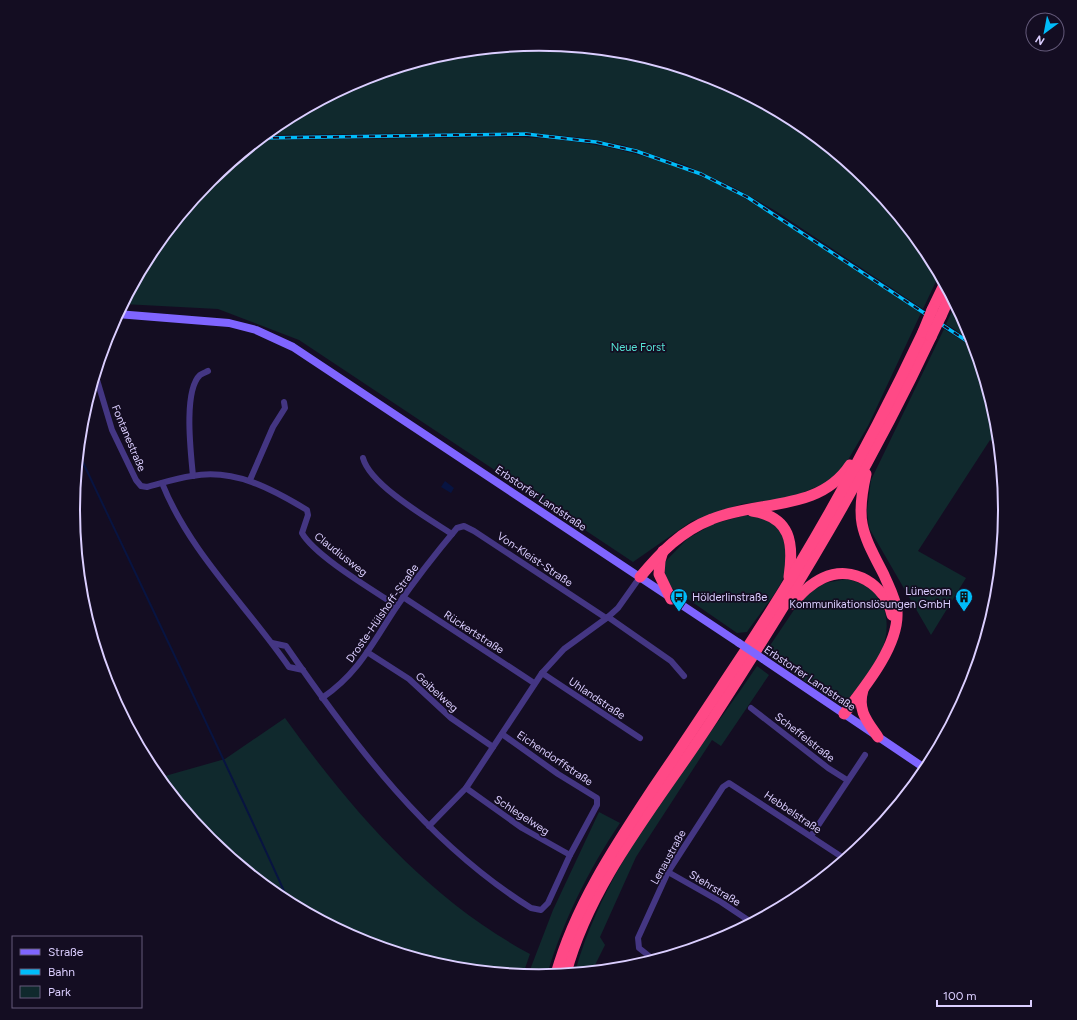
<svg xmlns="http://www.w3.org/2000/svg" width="1077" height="1020" viewBox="0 0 1077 1020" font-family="Figtree,sans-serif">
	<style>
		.green { fill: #10292d }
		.water { fill: #081441 }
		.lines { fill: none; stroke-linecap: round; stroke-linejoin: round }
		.stream { stroke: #081441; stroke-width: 2 }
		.street { stroke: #443683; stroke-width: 6 }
		.secondary { stroke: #7f65ff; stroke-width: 8 }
		.highway { stroke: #ff4986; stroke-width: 11 }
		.rail-casing { stroke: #00bcf9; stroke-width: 3.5 }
		.rail { stroke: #140d22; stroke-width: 2; stroke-dasharray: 6; stroke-linecap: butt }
		.secondary-bridge { stroke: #7f65ff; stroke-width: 8 }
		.highway-bridge { stroke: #ff4986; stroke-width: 11 }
		.labels { text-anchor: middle; stroke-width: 3.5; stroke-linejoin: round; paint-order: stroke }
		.park-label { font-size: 11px; fill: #56e3d5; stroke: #140d22 }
		.street-label { font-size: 11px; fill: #dbceff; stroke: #140d22 }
		.poi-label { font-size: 11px; fill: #dbceff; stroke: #140d22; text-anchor: end }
		.rim { fill: none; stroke: #dbceff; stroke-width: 2 }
	</style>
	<rect width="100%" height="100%" fill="#140d22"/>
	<g class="green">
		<path d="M539 44 630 53 717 80 798 123 868 181 926 251 939 275 923 309 774 210 735 188 685 165 623 145 584 138 526 132 264 135 280 122 360 79 448 53Z"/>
		<path d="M512 137C582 138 650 153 714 182 747 198 777 218 807 238 845 263 883 288 921 313L868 426 845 465 836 474 826 483 790 498 742 504 692 521 633 562 299 340 218 309 123 304 151 251 209 180 258 140Z"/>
		<path d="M955 305 969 332 972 341 946 324Z"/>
		<path d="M944 329 974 348 996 419 998 444 990 440 918 551 966 578 931 635 869 528 867 511 871 480Z"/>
		<path d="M746 515C774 518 786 528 786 557 786 562 786 568 785 573 781 589 757 617 747 632L737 633 666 584 664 563 687 539 713 524Z"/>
		<path d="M847 579C853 581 862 583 867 586 895 608 890 642 872 670 866 680 857 689 849 698L826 696 774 660 769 647 802 598 825 583Z"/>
		<path d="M757 666 769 675 721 746 712 740 636 857 600 937 605 945 592 971 575 972C608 855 691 765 757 666Z"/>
		<path d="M285 718C352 811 428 899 530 954L523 974 447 967 360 940 279 897 209 839 158 778 225 759Z"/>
		<path d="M599 812 620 823C589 869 563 921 547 975H528L553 910Z"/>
	</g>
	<path class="water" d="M445 481 454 488 451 493 441 487Z"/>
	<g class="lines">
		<path class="stream" d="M78 452C149 602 221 751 289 902"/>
		<g class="street">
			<path d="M95 373 112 430 136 480 141 486 147 487C162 483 177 478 192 476 234 468 272 489 307 510L308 515 302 533C315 556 373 590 397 606"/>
			<path d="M363 458C370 485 429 519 452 534"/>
			<path d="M193 476C191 454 183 391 200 375 203 373 206 372 208 371"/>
			<path d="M250 480 273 427 285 408 284 402"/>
			<path d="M162 483C190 553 247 606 289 667L303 670"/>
			<path d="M403 597 534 683"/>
			<path d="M608 617 671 661 684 676"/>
			<path d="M272 643 286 646C355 746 427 843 531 908L541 910 548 903 570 855 597 805V798L558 774 502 734"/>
			<path d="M367 652 409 679 451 718 493 747"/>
			<path d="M542 673 640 738"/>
			<path d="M322 698C359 673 373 642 397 606 415 580 436 553 457 528L464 526 474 531 606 618"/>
			<path d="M751 708 828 768 847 780"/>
			<path d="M466 788 522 828 570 855"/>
			<path d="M429 826 466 788 542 673 564 649 608 617 618 608 640 577"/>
			<path d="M811 836 865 755"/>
			<path d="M668 872 721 902 751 922"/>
			<path d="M654 960 639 948 638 938 668 872 723 787 729 783 845 859"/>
		</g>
		<g class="secondary">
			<path d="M117 314 229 323 256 330 293 347 739 643"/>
			<path d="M763 659 926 769"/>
		</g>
		<g class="highway">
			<path d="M932 310 944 285"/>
			<path d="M941 316 950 296"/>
			<path d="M752 511C791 517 794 543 789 577"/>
			<path d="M663 551 660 561 659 574 671 599"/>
			<path d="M640 577C661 552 681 531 712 519 758 500 819 512 850 465"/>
			<path d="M792 604C801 594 810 584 823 578 853 564 885 585 892 615"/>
			<path d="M863 690C857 710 867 721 878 737"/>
			<path d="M844 714C864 688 899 646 897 612 896 599 889 587 884 575 862 532 855 522 866 474"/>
			<path d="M566 973C592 877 662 798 715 715 794 593 869 469 931 337"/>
			<path d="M556 974C575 906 615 846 654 787 685 742 715 696 745 651 812 549 871 442 923 332"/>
		</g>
		<defs>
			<path id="rail" d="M261 138 526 134 596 142 636 151 701 174 747 197 973 345"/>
		</defs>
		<use href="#rail" class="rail-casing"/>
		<use href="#rail" class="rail"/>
		<path class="secondary-bridge" d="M739 643 763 659"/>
		<g class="highway-bridge">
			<path d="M923 332 932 310"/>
			<path d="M931 337 941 316"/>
		</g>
	</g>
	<defs>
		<symbol id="bus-pin" viewBox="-11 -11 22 30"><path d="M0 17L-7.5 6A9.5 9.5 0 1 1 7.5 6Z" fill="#00bcf9" stroke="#140d22"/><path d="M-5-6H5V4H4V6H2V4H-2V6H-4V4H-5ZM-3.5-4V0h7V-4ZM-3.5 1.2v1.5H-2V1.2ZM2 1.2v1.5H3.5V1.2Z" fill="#111"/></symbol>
		<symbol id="building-pin" viewBox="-11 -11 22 30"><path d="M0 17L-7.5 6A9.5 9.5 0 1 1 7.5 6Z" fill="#00bcf9" stroke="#140d22"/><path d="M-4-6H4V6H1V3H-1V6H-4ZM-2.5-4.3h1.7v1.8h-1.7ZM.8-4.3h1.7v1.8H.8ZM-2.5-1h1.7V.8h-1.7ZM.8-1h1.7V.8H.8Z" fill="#111"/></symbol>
	</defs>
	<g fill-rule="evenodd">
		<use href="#bus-pin" x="669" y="587" width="20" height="27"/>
		<use href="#building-pin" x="954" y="587" width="20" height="27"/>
	</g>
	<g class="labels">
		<g class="park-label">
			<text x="638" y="351">Neue Forst</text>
		</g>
		<g class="street-label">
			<text transform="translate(129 438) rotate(67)" y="4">Fontanestraße</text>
			<text transform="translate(541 498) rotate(34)" y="4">Erbstorfer Landstraße</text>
			<text transform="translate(341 554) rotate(38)" y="4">Claudiusweg</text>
			<text transform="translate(535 559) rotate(34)" y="4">Von-Kleist-Straße</text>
			<text transform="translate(382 613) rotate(-55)" y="4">Droste-Hülshoff-Straße</text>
			<text transform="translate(474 632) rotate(33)" y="4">Rückertstraße</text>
			<text transform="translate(810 678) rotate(34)" y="4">Erbstorfer Landstraße</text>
			<text transform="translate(437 692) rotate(42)" y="4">Geibelweg</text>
			<text transform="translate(597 698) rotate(34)" y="4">Uhlandstraße</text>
			<text transform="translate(805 737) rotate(38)" y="4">Scheffelstraße</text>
			<text transform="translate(555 758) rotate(34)" y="4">Eichendorffstraße</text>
			<text transform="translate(793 812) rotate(34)" y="4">Hebbelstraße</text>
			<text transform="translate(522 815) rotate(33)" y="4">Schlegelweg</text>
			<text transform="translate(668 857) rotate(-61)" y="4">Lenaustraße</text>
			<text transform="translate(715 888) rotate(31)" y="4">Stehrstraße</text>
		</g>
		<g class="poi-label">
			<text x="951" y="595">Lünecom<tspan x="951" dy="13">Kommunikationslösungen GmbH</tspan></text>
			<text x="692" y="601" text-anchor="start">Hölderlinstraße</text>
		</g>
	</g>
	<path d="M0 0H1077V1020H0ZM80 510a459 459 0 1 1 918 0a459 459 0 1 1-918 0Z" fill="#140d22" fill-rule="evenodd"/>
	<path class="rim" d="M80 510a459 459 0 1 1 918 0a459 459 0 1 1-918 0Z"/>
	<rect x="12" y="936" width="130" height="72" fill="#140d22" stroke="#645a7a"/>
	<rect x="20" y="949" width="20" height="6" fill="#7f65ff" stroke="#645a7a"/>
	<text x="48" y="956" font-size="12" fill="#dbceff">Straße</text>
	<rect x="20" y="969" width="20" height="6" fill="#00bcf9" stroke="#645a7a"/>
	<text x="48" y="976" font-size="12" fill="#dbceff">Bahn</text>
	<rect x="20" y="986" width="20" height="12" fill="#10292d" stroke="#645a7a"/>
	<text x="48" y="996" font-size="12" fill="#dbceff">Park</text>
	<g transform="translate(1045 32) rotate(212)"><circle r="19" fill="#140d22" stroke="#645a7a"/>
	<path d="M0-3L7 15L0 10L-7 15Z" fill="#00bcf9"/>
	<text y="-6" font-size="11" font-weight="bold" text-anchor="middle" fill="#dbceff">N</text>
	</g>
	<path d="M937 1000v6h94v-6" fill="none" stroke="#dbceff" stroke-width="2"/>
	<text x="943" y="1000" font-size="12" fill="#dbceff" stroke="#140d22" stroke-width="3" paint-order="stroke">100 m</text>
</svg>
